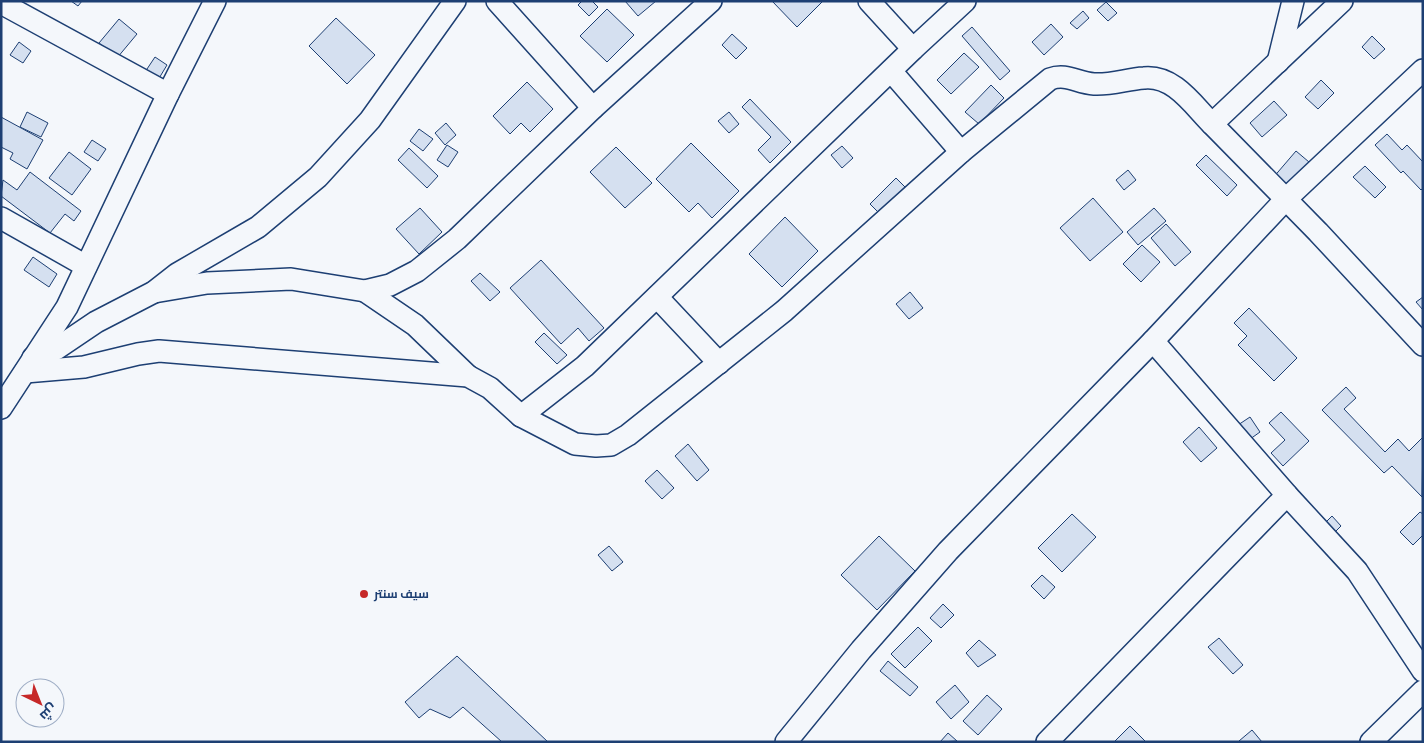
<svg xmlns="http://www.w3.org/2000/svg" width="1424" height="743" viewBox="0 0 1424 743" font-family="Barlow,Cairo,sans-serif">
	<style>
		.building { fill: #d5e0f0; stroke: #1d3f73 }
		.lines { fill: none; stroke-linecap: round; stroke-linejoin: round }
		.street-casing { stroke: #1d3f73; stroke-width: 24 }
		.street { stroke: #f4f7fb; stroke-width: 21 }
		.poi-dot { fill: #c62828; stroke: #f4f7fb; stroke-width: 2 }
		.labels { text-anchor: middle; stroke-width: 4; stroke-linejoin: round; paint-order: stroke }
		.poi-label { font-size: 12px; font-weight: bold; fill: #1d3f73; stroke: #f4f7fb; text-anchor: start }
	</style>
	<rect width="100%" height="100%" fill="#f4f7fb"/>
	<g class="building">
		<path d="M71 1H82L78 6Z"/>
		<path d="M582 1H592L598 7 589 16 578 5Z"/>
		<path d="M625 1H656L638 16Z"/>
		<path d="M772 1H823L797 27Z"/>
		<path d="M1106 2 1117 13 1108 21 1097 10Z"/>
		<path d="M607 9 634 35 607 62 580 36Z"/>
		<path d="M1083 11 1089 18 1077 29 1070 23Z"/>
		<path d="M336 18 375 55 347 84 309 46Z"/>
		<path d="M119 19 137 34 117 58 99 43Z"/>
		<path d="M1051 24 1063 37 1044 55 1032 42Z"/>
		<path d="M972 27 1010 71 1000 80 962 36Z"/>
		<path d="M732 34 747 48 736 59 722 45Z"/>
		<path d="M1372 36 1385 49 1374 59 1362 47Z"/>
		<path d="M19 42 31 51 23 63 10 55Z"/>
		<path d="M964 53 979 67 951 94 937 80Z"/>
		<path d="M155 57 167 65 158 80 145 72Z"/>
		<path d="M1321 80 1334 93 1318 109 1305 97Z"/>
		<path d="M527 82 553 109 530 132 521 123 510 134 493 116Z"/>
		<path d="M991 85 1004 98 979 124 965 112Z"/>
		<path d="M750 99 791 142 770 163 758 150 771 137 742 107Z"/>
		<path d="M1274 101 1287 115 1262 137 1250 123Z"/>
		<path d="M27 112 48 123 41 137 20 127Z"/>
		<path d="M729 112 739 124 729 133 718 121Z"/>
		<path d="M1 117 43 140 27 169 10 159 13 153 1 147Z"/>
		<path d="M446 123 456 135 445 145 435 133Z"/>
		<path d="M419 129 433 139 423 151 410 141Z"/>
		<path d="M1387 134 1402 150 1407 145 1423 162V188L1421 190 1403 171 1401 173 1375 145Z"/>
		<path d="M92 140 106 149 98 161 84 152Z"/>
		<path d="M691 143 739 191 712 218 698 203 689 212 656 179Z"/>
		<path d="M447 145 458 152 448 167 437 160Z"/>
		<path d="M842 146 853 158 842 168 831 155Z"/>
		<path d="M616 147 652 183 625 208 590 172Z"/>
		<path d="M409 148 438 176 427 188 398 160Z"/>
		<path d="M1296 151 1309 162 1285 189 1272 179Z"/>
		<path d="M69 152 91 169 72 195 49 178Z"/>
		<path d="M1206 155 1237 185 1227 196 1196 165Z"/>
		<path d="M1365 166 1386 187 1375 198 1353 177Z"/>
		<path d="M1128 170 1136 180 1124 190 1116 180Z"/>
		<path d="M30 172 81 211 74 221 65 214 50 233 1 196 3 180 17 190Z"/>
		<path d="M896 178 907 189 881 215 870 204Z"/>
		<path d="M1093 198 1123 232 1090 261 1060 228Z"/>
		<path d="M420 208 442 232 419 254 396 229Z"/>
		<path d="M1154 208 1166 221 1138 245 1127 232Z"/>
		<path d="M785 217 818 251 782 287 749 254Z"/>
		<path d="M1166 224 1191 252 1175 266 1151 238Z"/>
		<path d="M1142 245 1160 262 1141 282 1123 264Z"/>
		<path d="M33 257 57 274 49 287 24 270Z"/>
		<path d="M541 260 604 328 589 341 578 328 561 344 510 288Z"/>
		<path d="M480 273 500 292 490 301 471 281Z"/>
		<path d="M910 292 923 308 909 319 896 304Z"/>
		<path d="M1423 297V310L1416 302Z"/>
		<path d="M1249 308 1297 358 1274 381 1238 345 1247 336 1234 323Z"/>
		<path d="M544 333 567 355 557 364 535 342Z"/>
		<path d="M1346 387 1356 398 1344 409 1385 452 1398 439 1409 451 1423 437 1422 497 1392 466 1384 473 1322 410Z"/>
		<path d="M1281 412 1309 441 1283 466 1271 453 1285 440 1269 423Z"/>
		<path d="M1250 417 1260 432 1246 442 1235 427Z"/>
		<path d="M1199 427 1217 448 1201 462 1183 442Z"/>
		<path d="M688 444 709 470 697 481 675 456Z"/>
		<path d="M657 470 674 488 662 499 645 481Z"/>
		<path d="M1420 512 1423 514V535L1413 545 1400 532Z"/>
		<path d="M1072 514 1096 537 1062 572 1038 548Z"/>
		<path d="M1332 516 1341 526 1331 536 1321 527Z"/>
		<path d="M879 536 915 571 877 610 841 575Z"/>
		<path d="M609 546 623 562 612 571 598 555Z"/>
		<path d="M1042 575 1055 587 1044 599 1031 586Z"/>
		<path d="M943 604 954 615 941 628 930 618Z"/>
		<path d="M918 627 932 641 905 668 891 654Z"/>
		<path d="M1219 638 1243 665 1233 674 1208 647Z"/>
		<path d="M979 640 996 655 978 667 966 653Z"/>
		<path d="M457 656 548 742H502L463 707 450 718 430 709 419 718 405 702Z"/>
		<path d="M888 661 918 687 910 696 880 671Z"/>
		<path d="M955 685 969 702 951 719 936 702Z"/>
		<path d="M987 695 1002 709 978 735 963 721Z"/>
		<path d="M1130 726 1146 742H1114Z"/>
		<path d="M1252 730 1262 742H1240L1239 741Z"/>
		<path d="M948 733 957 741 940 742Z"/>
	</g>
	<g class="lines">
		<defs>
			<g id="street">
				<path d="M497 1 593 108"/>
				<path d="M869 1 913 49"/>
				<path d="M1342 1 1212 124 1318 232 1423 345"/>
				<path d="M1 3 168 94"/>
				<path d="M1278 62 1293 1"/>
				<path d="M891 71 961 152"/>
				<path d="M1 218 86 266"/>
				<path d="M365 291 415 325 468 376"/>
				<path d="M154 292 207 283 291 279 365 291 390 285 417 271 457 239 593 108 711 1"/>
				<path d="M657 297 719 363"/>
				<path d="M1153 341 1287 495 1357 571 1423 671"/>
				<path d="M33 358 56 349 96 322 154 292 177 274 258 227 318 177 370 120 455 1"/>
				<path d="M25 372 84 367 138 354 159 351 468 376 490 388 521 416 575 444 596 446 611 445 628 435 784 311 961 152 1050 79C1067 73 1077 83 1094 84 1112 85 1127 79 1144 78 1174 75 1193 105 1212 124"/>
				<path d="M1 408 67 307 168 94 215 1"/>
				<path d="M521 416 585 366 913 49 965 1"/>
				<path d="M786 742 861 650 948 551 1153 341 1286 199 1423 70"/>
				<path d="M1047 742 1287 495"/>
				<path d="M1371 742 1423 691"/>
			</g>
		</defs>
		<use href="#street" class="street-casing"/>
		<use href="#street" class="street"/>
	</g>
	<circle class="poi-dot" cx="364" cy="594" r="5"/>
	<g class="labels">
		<g class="poi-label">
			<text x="374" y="598">سيف سنتر</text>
		</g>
	</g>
	<rect width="1424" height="743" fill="none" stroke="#1d3f73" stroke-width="5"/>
	<g transform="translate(40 703) rotate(137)"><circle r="24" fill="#f4f7fb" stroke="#9eadc5"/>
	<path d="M0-4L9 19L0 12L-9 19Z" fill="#c62828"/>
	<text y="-8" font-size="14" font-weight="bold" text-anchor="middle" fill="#1d3f73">ش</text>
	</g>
</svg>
